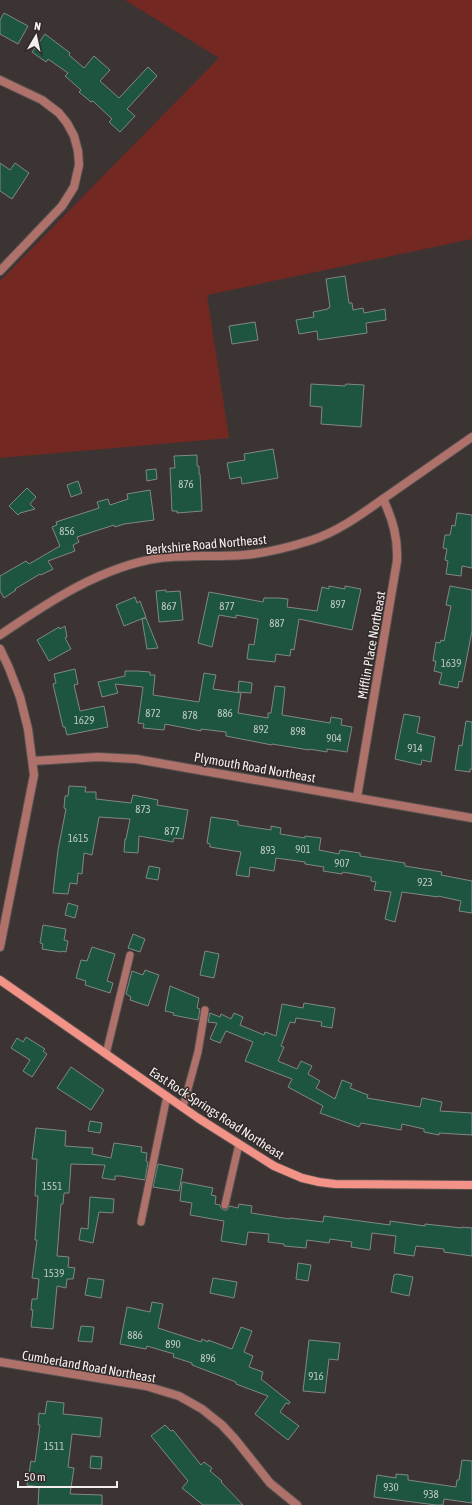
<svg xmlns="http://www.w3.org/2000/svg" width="472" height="1505" viewBox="0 0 472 1505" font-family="'Asap Condensed',sans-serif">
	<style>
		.green { fill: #742822 }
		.building { fill: #1d5540; stroke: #808884 }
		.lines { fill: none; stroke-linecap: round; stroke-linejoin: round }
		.lane-casing { stroke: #595251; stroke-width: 9 }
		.street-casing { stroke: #595251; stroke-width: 10 }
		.secondary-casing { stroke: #595251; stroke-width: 10 }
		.lane { stroke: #af726a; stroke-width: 7 }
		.street { stroke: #af726a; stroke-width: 8 }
		.secondary { stroke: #f39286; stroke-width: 8 }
		.labels { text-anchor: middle; stroke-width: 3; stroke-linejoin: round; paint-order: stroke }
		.number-label { font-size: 11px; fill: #bec8c2 }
		.street-label { font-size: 13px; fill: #f4efee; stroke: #322a29 }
	</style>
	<rect width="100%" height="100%" fill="#3c3433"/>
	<path class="green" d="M125 0H472V239L207 295 229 438 0 458V281L219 58Z"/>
	<g class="building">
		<path d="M4 13 28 26 18 44 0 34V20Z"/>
		<path d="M45 34 70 53 69 55 84 68 94 56 110 70 100 81 119 98 148 67 157 76 127 109 135 116 120 132 109 122 112 119 93 101 91 102 79 92 81 90 65 76 68 73 48 59 46 62 32 52Z"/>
		<path d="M0 163 10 170 15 163 29 173 12 199 0 191Z"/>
		<path d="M345 276 349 303H352L353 310 363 308 364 313 385 309 386 320 366 323 367 333 318 340 317 331 299 334 296 320 314 317 313 312 328 309V308L330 307 326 279Z"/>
		<path d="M255 322 258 340 232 344 229 326Z"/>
		<path d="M311 384 345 386 346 384 364 385 361 427 321 424 322 407 310 406Z"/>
		<path d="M273 449 278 478 242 484 241 477 230 479 227 463 245 460 244 454Z"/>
		<path d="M197 455V466H199V474H200L202 511 177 513V511H172L170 468H175L174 456Z"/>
		<path d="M156 469 157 479 147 481 146 470Z"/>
		<path d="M78 481 82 493 71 497 67 485Z"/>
		<path d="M27 488 36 497 30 504 35 509 20 513 18 515 9 506Z"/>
		<path d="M150 490 154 520 124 524 115 527 114 525 77 537 79 542 73 545 75 551 48 561 53 569 41 575 40 574 15 589 16 590 4 598 0 591V576L26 561 29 564 60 546 52 527 57 525 56 522 99 508 97 502 108 499 110 505 128 499 127 494Z"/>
		<path d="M457 513 472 515V568L462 566 461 576 446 574 448 561 445 560 447 549 443 548 445 535H450L452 525 455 526Z"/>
		<path d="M329 586 345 589V586L361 589 352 630 299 619 294 650 291 649 290 656 276 654 275 662 247 659 249 644 254 645 258 619 236 615V618L219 615 212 647 198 643 209 592 263 602 264 598H279L288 599 287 607 317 611 322 587 329 589Z"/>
		<path d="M450 586 472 590V631L462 682 459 681 458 688 439 684 442 673 434 671 436 661H433L436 642 440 643 441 640 444 641 451 606 446 605Z"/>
		<path d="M166 590V592L180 591 183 620 159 622 156 591Z"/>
		<path d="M135 597 137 603 140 601 146 617 124 626 116 605Z"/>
		<path d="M146 618 158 648 147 649 142 619Z"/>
		<path d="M65 626 67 637 65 638 71 649 49 661 37 640 59 627 60 629Z"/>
		<path d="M75 669 78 684 74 685 80 711 104 706 108 727 67 735 65 727H63L53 684 56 683 54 674Z"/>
		<path d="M125 671H137L150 672V675H155L153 695 199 702 204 673 216 675 213 689 241 693 238 713 268 718V713H271L275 686 285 687 282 715 330 723 331 717 342 719 341 725 352 727 347 752 327 749V752L309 749V750L272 744V745L226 736V732L201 729V731L165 724 164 730 143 728 144 724 138 723 143 687 115 684 118 693 102 697 98 682 125 676Z"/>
		<path d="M239 681 252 683 251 693 238 692Z"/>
		<path d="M404 714 420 717 417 733 435 737 431 762 422 760 421 765 395 759Z"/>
		<path d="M466 721 472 722V769H470V772L455 770 459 745 462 746Z"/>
		<path d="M69 786 86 787 85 792H96V799L131 803 133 795 158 800 157 805 188 810 183 839 174 838 173 842 139 836 138 853 124 852 125 839H126L130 819 99 817 92 855 84 853 82 874 78 873 77 884 70 883 68 894 53 893 58 850 66 809 64 808 65 796H68Z"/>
		<path d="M211 817 238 821V825L271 830V826L281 828 280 834 305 838V836L321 838 319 850 339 854 340 850 360 853V856L405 863V866L442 872 441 875 472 881V913L459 911 461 901 438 896V897L402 892 395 922 385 919 391 892 374 890 376 882 371 881V877L343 872 342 874 323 871 324 867 305 864V862L276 858 274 871 250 867 249 877 236 875 241 852 210 847V844L207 843Z"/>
		<path d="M149 866 160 868 158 880 146 878Z"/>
		<path d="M68 903 78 906 75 918 65 915Z"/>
		<path d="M43 925 66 929 64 940 68 941 66 952 62 951 61 952 42 949 43 944 40 943Z"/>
		<path d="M133 934 145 939 140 952 128 948Z"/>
		<path d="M92 947 115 954 107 981 113 983 110 993 85 985 86 981 76 978 81 960 87 961Z"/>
		<path d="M205 951 219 954 214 978 200 975Z"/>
		<path d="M145 970 159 975 148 1006 130 1000 131 997 126 994 132 971 143 975Z"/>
		<path d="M170 986 199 998 197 1008 200 1009 198 1020 173 1015 174 1013 165 1011Z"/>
		<path d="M304 1003 335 1008 332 1028 321 1026 322 1022 296 1018 295 1023 290 1022 281 1046 284 1047 278 1061 297 1069 301 1061 312 1066 308 1074 320 1081 316 1088 335 1099 342 1080 352 1084 350 1088 368 1095 367 1098 420 1107 422 1098 442 1102 440 1111 472 1113V1135L439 1133V1135L424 1132V1129L402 1124 401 1130 361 1123 359 1127 320 1113 323 1106 288 1087 292 1079 245 1061 253 1042 226 1031 220 1043 210 1039 217 1023 208 1022 210 1013 220 1017 221 1014 231 1019 234 1013 243 1017 240 1025 264 1035 265 1032 276 1036 282 1004 303 1008Z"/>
		<path d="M26 1037 45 1049 43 1051 47 1054 32 1077 23 1071 30 1060 11 1048 17 1038 23 1042Z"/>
		<path d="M71 1067 104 1090 91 1110 57 1088Z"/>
		<path d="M90 1121 102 1123 100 1133 88 1131Z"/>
		<path d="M36 1128 66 1131 65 1146 93 1148 92 1154 111 1158 114 1143 142 1147 141 1152 147 1153 146 1161 148 1162 145 1180 120 1176H115V1180L102 1178 105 1165 71 1164 69 1193H64L63 1204H61L57 1256 69 1257 68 1267 75 1268 73 1279H67L66 1288 57 1286 53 1329 31 1327 33 1310H31L32 1299H37L39 1279 32 1278 37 1240H35L38 1196H35L37 1159H32Z"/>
		<path d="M158 1164 183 1169 179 1191 153 1187Z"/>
		<path d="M182 1182 213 1188 211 1195 216 1196 215 1204 220 1205 221 1208 224 1210H227L230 1206 238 1208 239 1204 252 1206 251 1213 290 1219V1218L323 1222 324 1216 390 1225V1221L425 1226V1224L462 1228V1227L472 1228V1256L444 1252V1249L416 1246 414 1256 394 1253 396 1236 372 1233 370 1250 351 1247 352 1242 330 1239 329 1243 307 1240 306 1248 284 1246V1244L268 1242 269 1234 248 1232 246 1245 221 1241 224 1221 190 1215 192 1203 180 1201Z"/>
		<path d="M90 1197 114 1199 113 1213 99 1212 93 1243 79 1240 81 1228 88 1229Z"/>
		<path d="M298 1263 311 1265 308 1281 296 1279Z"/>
		<path d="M397 1274 413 1277 409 1296 391 1292 394 1275Z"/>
		<path d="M88 1278 104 1280 101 1298 85 1295Z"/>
		<path d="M213 1278 237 1282 234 1298 210 1293Z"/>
		<path d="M152 1302 163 1304 158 1328 201 1342 202 1339 208 1342V1340L232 1349 241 1327 252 1331 244 1352 253 1356 249 1367 263 1372 261 1379 290 1402 289 1404 286 1403 280 1412 299 1426 288 1440 255 1414 268 1396 236 1384V1382L192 1365V1363L173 1357 174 1354 147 1346 146 1349 120 1344 127 1307 150 1312Z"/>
		<path d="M81 1326 94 1327 92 1342 78 1341Z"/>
		<path d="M309 1340 340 1343 338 1360 329 1359 325 1393 303 1391Z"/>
		<path d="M47 1401 64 1403 63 1414 102 1418 100 1437 72 1434 68 1467 74 1468 70 1494 102 1495V1505H38L39 1487 27 1485 31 1461 35 1462 40 1425H38L39 1413 45 1414Z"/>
		<path d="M165 1425 171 1431 173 1430 201 1465 204 1462 212 1468 210 1471 222 1481 221 1482 243 1505H203L182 1488 188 1481 151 1436Z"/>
		<path d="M91 1456 102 1457 101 1469 90 1468Z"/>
		<path d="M462 1460 472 1461V1503L444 1499 443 1505H436L374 1497 377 1475 396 1478V1474L408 1475V1480L456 1487 457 1480H459Z"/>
	</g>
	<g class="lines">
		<defs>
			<g id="lane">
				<path d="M106 1054 130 955"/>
				<path d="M183 1107 198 1052 205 1010"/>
				<path d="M225 1205 239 1144"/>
				<path d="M141 1222 167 1096"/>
			</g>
			<g id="street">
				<path d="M0 80 42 100 59 113 67 123 74 136 78 151 79 165 74 187 62 206 0 271"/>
				<path d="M0 635C47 603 102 566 160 558 188 555 216 557 244 555 267 553 290 547 312 540 342 530 367 510 393 492 419 474 446 455 472 437"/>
				<path d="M0 649 9 668 20 697 28 729 34 775 0 947"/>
				<path d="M33 761 98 757 136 759 472 818"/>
				<path d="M357 797 397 561C398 538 393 520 383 499"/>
				<path d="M0 1362 146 1386 179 1396 202 1409 222 1425 235 1439 270 1483 297 1505"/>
			</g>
			<path id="secondary" d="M0 980 198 1118 274 1166 302 1178 319 1182 335 1184 472 1185"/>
		</defs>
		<use href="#lane" class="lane-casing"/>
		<use href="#street" class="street-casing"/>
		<use href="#secondary" class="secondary-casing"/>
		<use href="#lane" class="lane"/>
		<use href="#street" class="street"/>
		<use href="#secondary" class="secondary"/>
	</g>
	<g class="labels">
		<g class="number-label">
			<text x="186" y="488">876</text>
			<text x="67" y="535">856</text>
			<text x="338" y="608">897</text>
			<text x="169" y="610">867</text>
			<text x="227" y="610">877</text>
			<text x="277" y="627">887</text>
			<text x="451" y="667">1639</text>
			<text x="153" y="717">872</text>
			<text x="225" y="717">886</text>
			<text x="190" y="719">878</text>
			<text x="84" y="724">1629</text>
			<text x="261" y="733">892</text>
			<text x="298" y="735">898</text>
			<text x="334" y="742">904</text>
			<text x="415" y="752">914</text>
			<text x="143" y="813">873</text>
			<text x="172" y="835">877</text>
			<text x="78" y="842">1615</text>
			<text x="303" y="853">901</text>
			<text x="268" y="854">893</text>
			<text x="342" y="867">907</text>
			<text x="425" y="886">923</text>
			<text x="52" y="1190">1551</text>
			<text x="54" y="1277">1539</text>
			<text x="135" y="1339">886</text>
			<text x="173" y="1348">890</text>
			<text x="208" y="1362">896</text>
			<text x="316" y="1380">916</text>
			<text x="54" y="1450">1511</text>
			<text x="391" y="1491">930</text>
			<text x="431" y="1498">938</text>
		</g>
		<g class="street-label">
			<text transform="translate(206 544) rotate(-5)" y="5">Berkshire Road Northeast</text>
			<text transform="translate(371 645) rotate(-80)" y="5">Mifflin Place Northeast</text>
			<text transform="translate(255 767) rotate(10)" y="5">Plymouth Road Northeast</text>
			<text transform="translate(217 1113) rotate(33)" y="5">East Rock Springs Road Northeast</text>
			<text transform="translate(89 1366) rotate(10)" y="5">Cumberland Road Northeast</text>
		</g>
	</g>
	<g transform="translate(36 36) rotate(9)" stroke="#322a29" stroke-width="3" paint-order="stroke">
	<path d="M0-3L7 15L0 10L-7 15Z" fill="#f4efee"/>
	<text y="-6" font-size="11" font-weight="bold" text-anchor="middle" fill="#f4efee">N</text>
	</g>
	<path d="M18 1481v6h99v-6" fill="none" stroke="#f4efee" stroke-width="2"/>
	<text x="24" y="1481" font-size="12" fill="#f4efee" stroke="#322a29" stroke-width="3" paint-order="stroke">50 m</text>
</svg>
